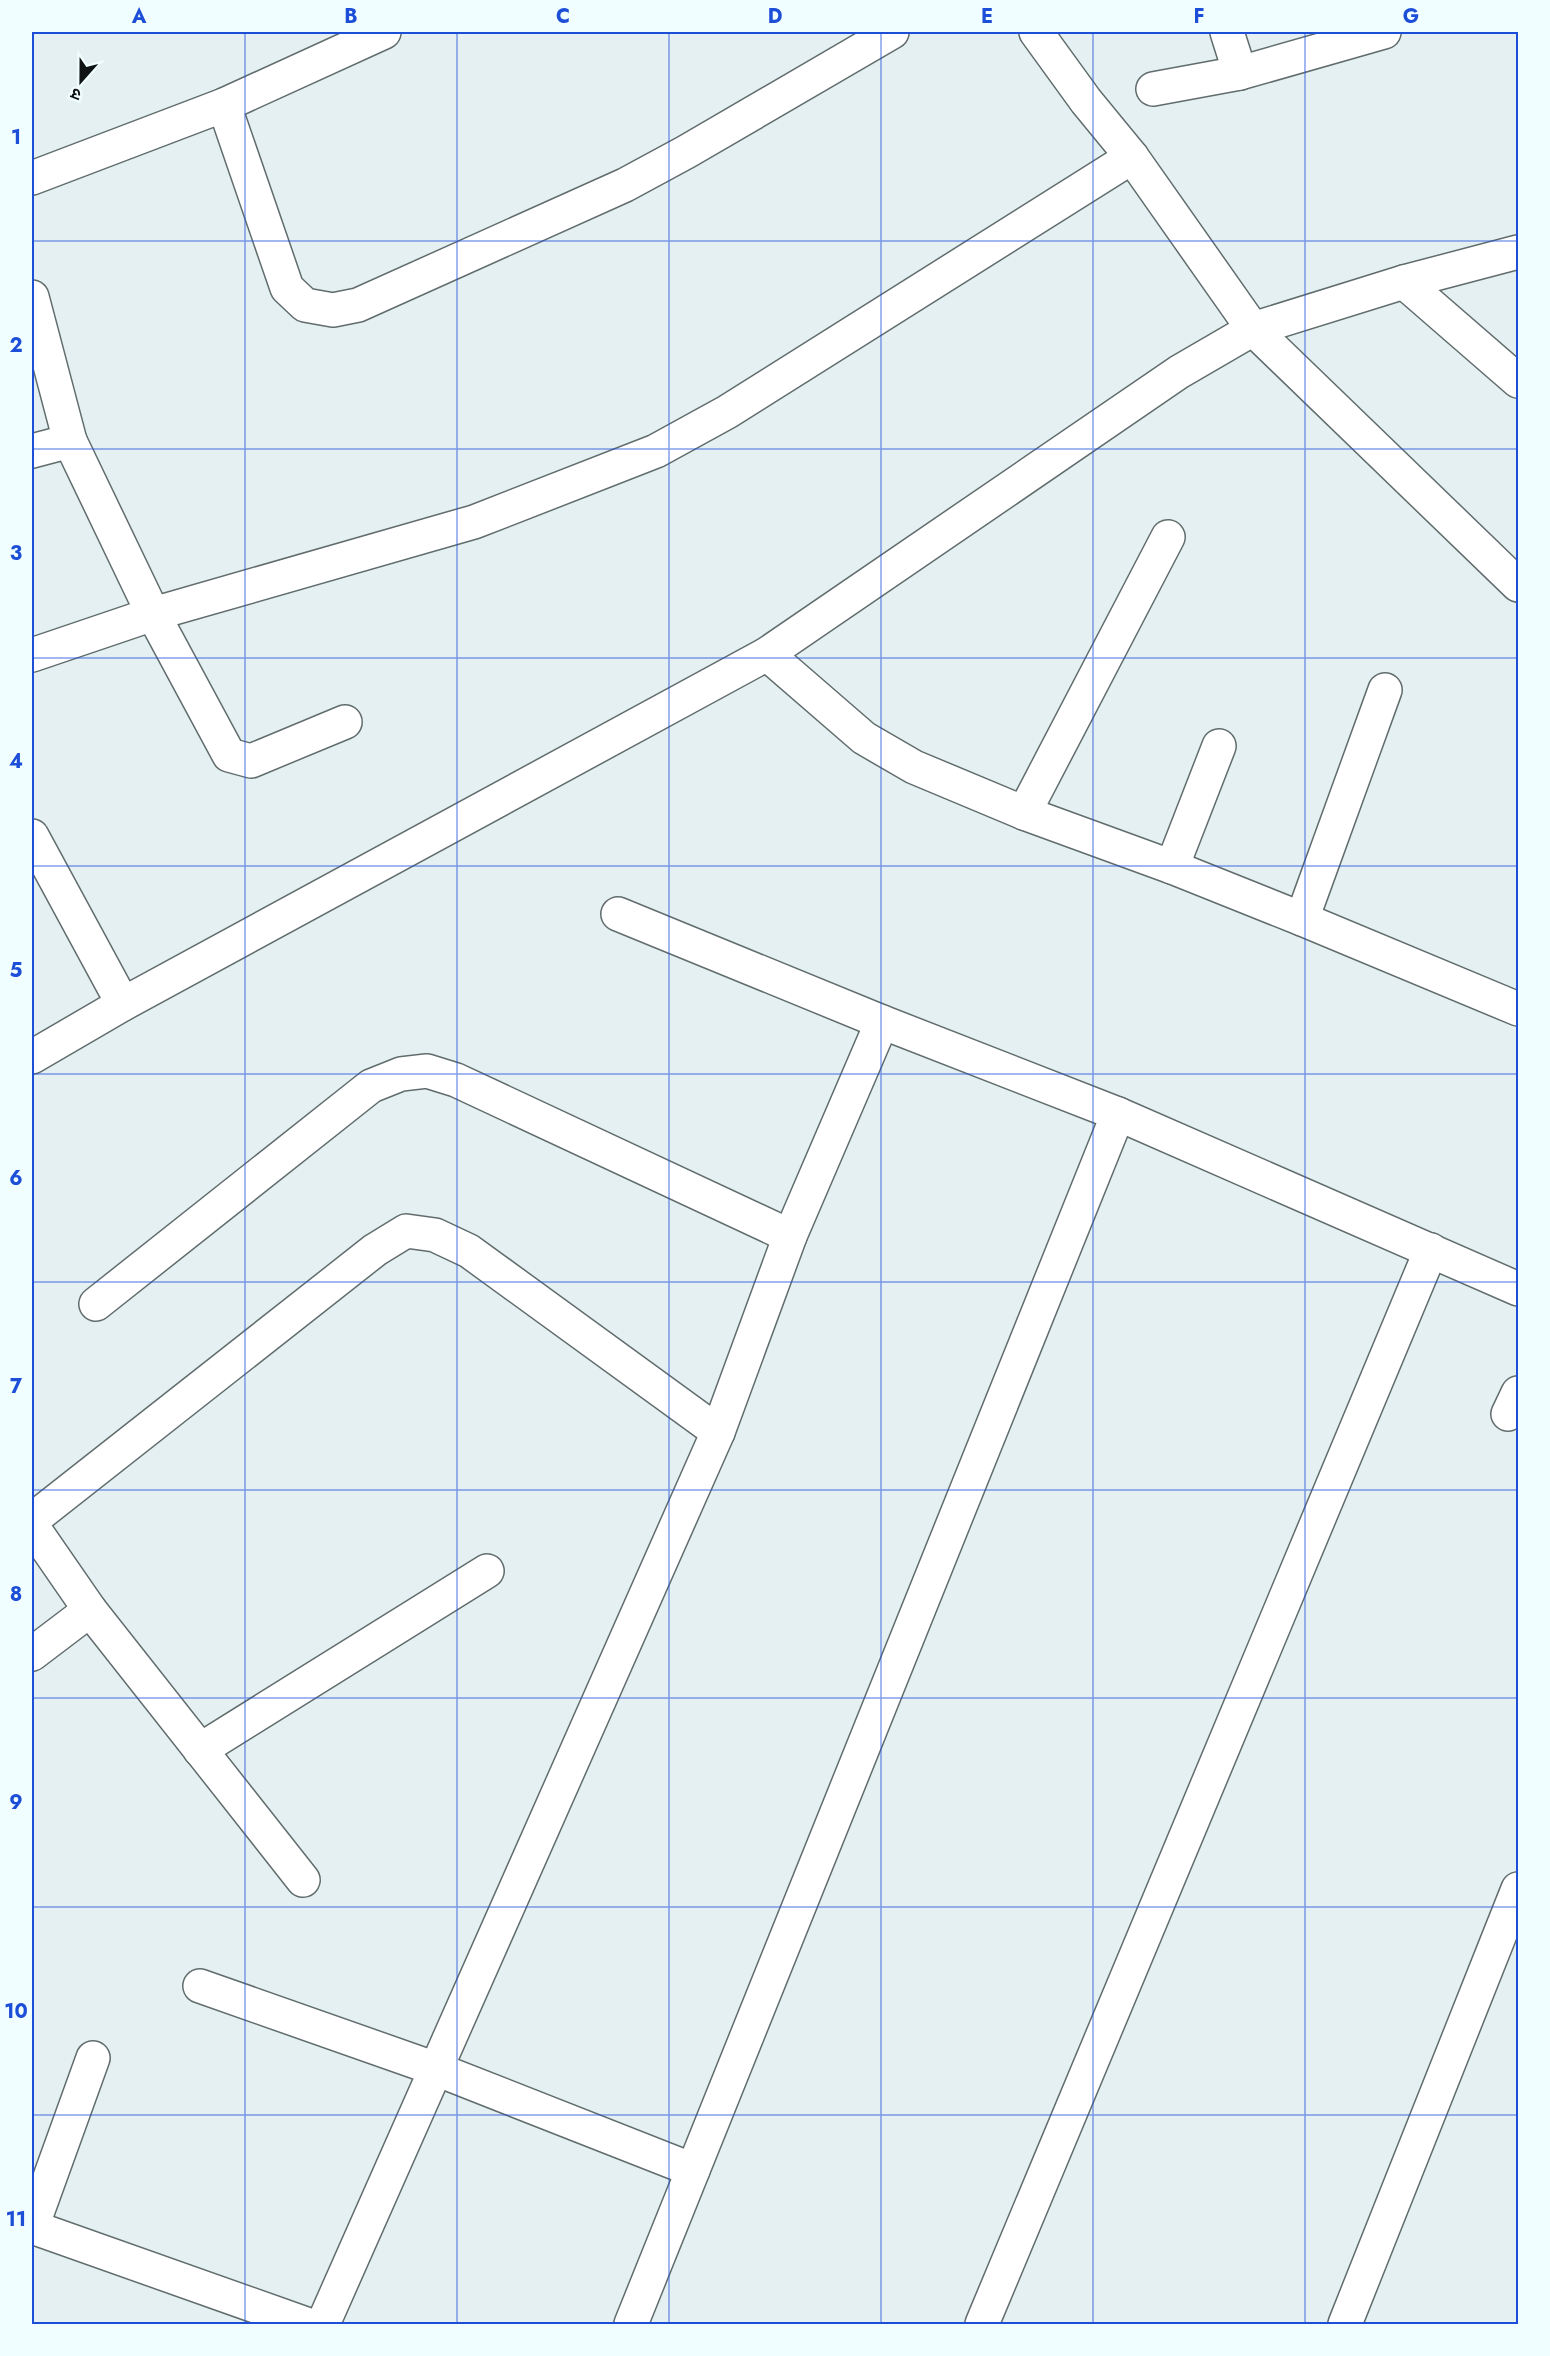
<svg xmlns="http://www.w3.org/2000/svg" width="1550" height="2356" viewBox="0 0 1550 2356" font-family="Jost,'Noto Sans Devanagari',sans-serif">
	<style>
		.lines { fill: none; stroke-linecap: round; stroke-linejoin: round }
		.street-casing { stroke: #616c6d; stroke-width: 36 }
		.street { stroke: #fff; stroke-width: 33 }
		.grid { fill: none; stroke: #1d4ed8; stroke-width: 1.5; stroke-opacity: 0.55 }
		.neatline { fill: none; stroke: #1d4ed8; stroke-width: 2 }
		.grid-label { font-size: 20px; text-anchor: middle; font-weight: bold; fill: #1d4ed8 }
	</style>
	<rect width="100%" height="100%" fill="#e4f0f2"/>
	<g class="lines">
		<defs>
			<g id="street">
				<path d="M1036 32 1086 101 1132 157 1253 329 1404 282 1518 252"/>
				<path d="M1227 32 1240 73"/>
				<path d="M1153 89 1240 73 1384 32"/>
				<path d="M224 105 287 288 305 305 333 310 358 305 625 185 686 152 892 32"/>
				<path d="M32 178 224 105 384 32"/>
				<path d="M1404 282 1518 381"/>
				<path d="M32 297 70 441"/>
				<path d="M32 451 70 441 153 614 474 522 656 451 727 412 1132 157"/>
				<path d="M767 654 864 738 914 767 1024 813 1172 867 1302 919 1518 1009"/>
				<path d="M32 655 153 614 229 755 251 761 345 722"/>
				<path d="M1024 813 1168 537"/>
				<path d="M32 836 123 1004"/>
				<path d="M1172 867 1219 746"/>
				<path d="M618 914 882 1022 1118 1114 1518 1289"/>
				<path d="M1302 919 1385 690"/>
				<path d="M32 1057 123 1004 767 654 1179 372 1253 329 1518 585"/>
				<path d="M96 1304 371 1086 401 1074 427 1071 456 1080 790 1236"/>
				<path d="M1508 1414 1518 1393"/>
				<path d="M32 1520 375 1250 406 1231 435 1235 469 1251 718 1432"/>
				<path d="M32 1526 90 1610 303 1880"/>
				<path d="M32 1654 90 1610"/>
				<path d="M200 1750 487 1571"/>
				<path d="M200 1986 436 2069 693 2170"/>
				<path d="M32 2227 306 2324"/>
				<path d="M32 2227 93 2058"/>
				<path d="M323 2324 718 1432 790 1236 882 1022"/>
				<path d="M631 2324 1118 1114"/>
				<path d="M982 2324 1431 1250"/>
				<path d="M1345 2324 1518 1889"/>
			</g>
		</defs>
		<use href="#street" class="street-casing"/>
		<use href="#street" class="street"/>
	</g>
	<path class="grid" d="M245 32V2324M457 32V2324M669 32V2324M881 32V2324M1093 32V2324M1305 32V2324M32 241H1518M32 449H1518M32 658H1518M32 866H1518M32 1074H1518M32 1282H1518M32 1490H1518M32 1698H1518M32 1907H1518M32 2115H1518"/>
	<rect width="1550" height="2356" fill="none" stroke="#f1feff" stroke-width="66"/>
	<g transform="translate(81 81) rotate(201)" stroke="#f1feff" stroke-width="4.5" paint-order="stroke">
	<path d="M0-4.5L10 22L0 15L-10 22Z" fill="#0f1313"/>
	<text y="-9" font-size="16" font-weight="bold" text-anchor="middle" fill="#0f1313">उ</text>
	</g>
	<rect x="33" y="33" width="1484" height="2290" class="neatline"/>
	<g class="grid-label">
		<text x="139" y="23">A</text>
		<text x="351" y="23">B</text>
		<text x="563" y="23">C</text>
		<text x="775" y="23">D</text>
		<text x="987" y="23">E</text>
		<text x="1199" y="23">F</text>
		<text x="1411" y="23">G</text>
		<text x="16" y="144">1</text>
		<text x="16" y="352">2</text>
		<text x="16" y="560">3</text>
		<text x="16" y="768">4</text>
		<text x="16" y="977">5</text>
		<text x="16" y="1185">6</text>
		<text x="16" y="1393">7</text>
		<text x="16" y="1601">8</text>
		<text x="16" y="1809">9</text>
		<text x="16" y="2018">10</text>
		<text x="16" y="2226">11</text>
	</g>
</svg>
